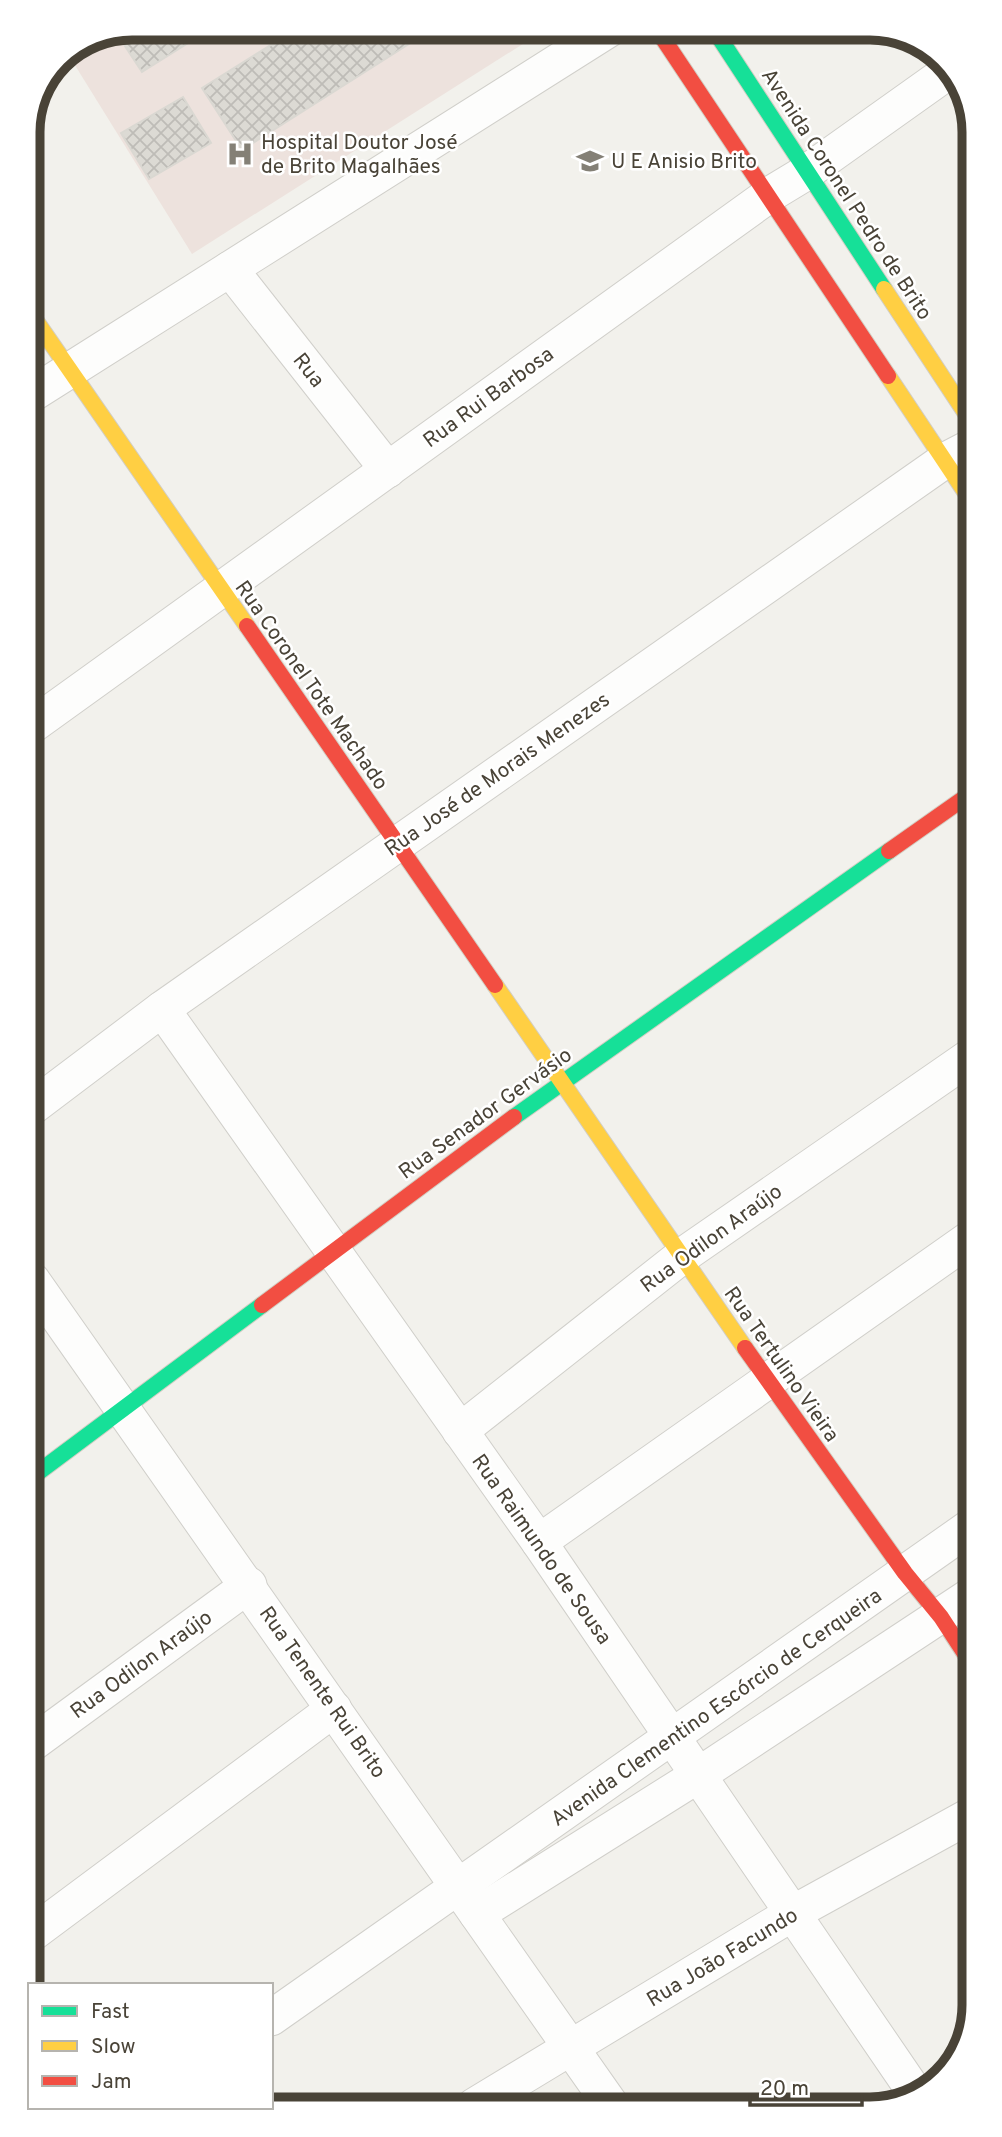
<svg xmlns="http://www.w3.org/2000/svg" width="1002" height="2137" viewBox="0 0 1002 2137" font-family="Overpass,sans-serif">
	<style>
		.medical { fill: #ede2dd }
		.building { fill: url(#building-cross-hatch); stroke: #dad8d2; stroke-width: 2 }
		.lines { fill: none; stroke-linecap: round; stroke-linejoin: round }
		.street-casing { stroke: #d0cfca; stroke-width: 37 }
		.fast-casing { stroke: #d2cec3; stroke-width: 18 }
		.slow-casing { stroke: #d2cec3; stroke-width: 18 }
		.jam-casing { stroke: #d2cec3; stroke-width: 18 }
		.street { stroke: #fdfdfc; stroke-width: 35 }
		.fast { stroke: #16e098; stroke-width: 16 }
		.slow { stroke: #ffcf43; stroke-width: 16 }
		.jam { stroke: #f24e42; stroke-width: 16 }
		.labels { text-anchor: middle; stroke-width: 5; stroke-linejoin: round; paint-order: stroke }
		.poi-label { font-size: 21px; fill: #494337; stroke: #fff; text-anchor: start }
		.street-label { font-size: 21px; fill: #494337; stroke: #fff }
		.rim { fill: none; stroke: #494337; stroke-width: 9 }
	</style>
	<defs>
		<pattern id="building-cross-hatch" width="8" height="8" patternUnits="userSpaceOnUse" patternTransform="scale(1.75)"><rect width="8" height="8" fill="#dcdad4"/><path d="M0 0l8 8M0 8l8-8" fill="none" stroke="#bebcb7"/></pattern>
	</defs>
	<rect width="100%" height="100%" fill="#f2f1ec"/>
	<path class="medical" d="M132 28H548L192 254 68 54Z"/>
	<g class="building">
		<path d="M132 28H212L142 72 117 34Z"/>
		<path d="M298 28H434L242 150 202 88Z"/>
		<path d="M183 97 211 143 149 179 121 133Z"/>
	</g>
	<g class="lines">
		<defs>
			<g id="street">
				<path d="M230 269 388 470"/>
				<path d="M29 396 611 28"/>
				<path d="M30 727 769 195 807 172 949 71"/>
				<path d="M162 1009 539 1542 916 2094"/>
				<path d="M31 1108 162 1009 944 461 969 448"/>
				<path d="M32 1280 611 2105"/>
				<path d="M460 1431 682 1256 971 1056"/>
				<path d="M539 1542 972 1237"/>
				<path d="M33 1743 249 1585"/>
				<path d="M477 1914 700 1774 973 1594"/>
				<path d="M33 1933 334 1709"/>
				<path d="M271 2018 973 1525"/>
				<path d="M474 2106 793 1913 973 1814"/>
				<path d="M140 2109 142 2107"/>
			</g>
			<g id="fast">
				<path d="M713 28 884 289"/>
				<path d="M514 1117 889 851"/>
				<path d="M32 1477 262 1305"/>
			</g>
			<g id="slow">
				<path d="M884 289 969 418"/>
				<path d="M29 311 247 626"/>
				<path d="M888 376 970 499"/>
				<path d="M495 985 745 1348"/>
			</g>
			<g id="jam">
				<path d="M656 28 888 376"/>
				<path d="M247 626 495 985"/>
				<path d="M889 851 970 794"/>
				<path d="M262 1305 514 1117"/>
				<path d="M745 1348 905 1573 941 1617 973 1666"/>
			</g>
		</defs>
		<use href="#street" class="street-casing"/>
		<use href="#fast" class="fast-casing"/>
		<use href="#slow" class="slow-casing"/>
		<use href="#jam" class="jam-casing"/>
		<use href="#street" class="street"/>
		<use href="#fast" class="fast"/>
		<use href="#slow" class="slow"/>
		<use href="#jam" class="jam"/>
	</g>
	<defs>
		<symbol id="hospital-bare" viewBox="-9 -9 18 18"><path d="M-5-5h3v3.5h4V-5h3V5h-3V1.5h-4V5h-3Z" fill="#848076" stroke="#fff" stroke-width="2.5" paint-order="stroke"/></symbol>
		<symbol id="school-bare" viewBox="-9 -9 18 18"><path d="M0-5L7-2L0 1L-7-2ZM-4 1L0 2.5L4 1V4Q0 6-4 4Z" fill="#848076" stroke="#fff" stroke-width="2.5" paint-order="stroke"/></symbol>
	</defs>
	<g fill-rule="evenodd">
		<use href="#hospital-bare" x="221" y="135" width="38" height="38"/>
		<use href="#school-bare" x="571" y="142" width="38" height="38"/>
	</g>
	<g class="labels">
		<g class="poi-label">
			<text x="261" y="149">Hospital Doutor José<tspan x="261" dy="24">de Brito Magalhães</tspan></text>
			<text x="611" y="168">U E Anisio Brito</text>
		</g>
		<g class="street-label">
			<text transform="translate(847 194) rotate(57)" y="7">Avenida Coronel Pedro de Brito</text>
			<text transform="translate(309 370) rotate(52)" y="7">Rua</text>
			<text transform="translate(488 397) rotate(-36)" y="7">Rua Rui Barbosa</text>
			<text transform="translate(312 685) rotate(55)" y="7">Rua Coronel Tote Machado</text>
			<text transform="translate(497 774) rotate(-35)" y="7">Rua José de Morais Menezes</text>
			<text transform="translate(485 1113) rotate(-36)" y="7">Rua Senador Gervásio</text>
			<text transform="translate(711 1238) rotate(-36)" y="7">Rua Odilon Araújo</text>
			<text transform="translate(782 1364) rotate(55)" y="7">Rua Tertulino Vieira</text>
			<text transform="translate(542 1549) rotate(55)" y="7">Rua Raimundo de Sousa</text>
			<text transform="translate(141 1664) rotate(-36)" y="7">Rua Odilon Araújo</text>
			<text transform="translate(323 1692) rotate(55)" y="7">Rua Tenente Rui Brito</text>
			<text transform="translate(716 1707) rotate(-35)" y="7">Avenida Clementino Escórcio de Cerqueira</text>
			<text transform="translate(722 1957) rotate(-31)" y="7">Rua João Facundo</text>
		</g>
	</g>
	<path d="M0 0H1002V2137H0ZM132 40H870A92 92 0 0 1 962 132V2005A92 92 0 0 1 870 2097H132A92 92 0 0 1 40 2005V132A92 92 0 0 1 132 40Z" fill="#fff" fill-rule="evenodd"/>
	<path class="rim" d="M132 40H870A92 92 0 0 1 962 132V2005A92 92 0 0 1 870 2097H132A92 92 0 0 1 40 2005V132A92 92 0 0 1 132 40Z"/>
	<rect x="28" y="1983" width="245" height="126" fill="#ffffff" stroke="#b6b4af" stroke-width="2"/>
	<rect x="42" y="2006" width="35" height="10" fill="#16e098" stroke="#b6b4af" stroke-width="2"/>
	<text x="91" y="2018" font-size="21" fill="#494337">Fast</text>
	<rect x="42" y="2041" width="35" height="10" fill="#ffcf43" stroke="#b6b4af" stroke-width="2"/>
	<text x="91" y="2053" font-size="21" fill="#494337">Slow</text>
	<rect x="42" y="2076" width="35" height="10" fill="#f24e42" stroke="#b6b4af" stroke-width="2"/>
	<text x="91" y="2088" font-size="21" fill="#494337">Jam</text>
	<path d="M750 2095v10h112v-10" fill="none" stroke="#494337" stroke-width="3.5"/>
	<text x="760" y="2095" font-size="21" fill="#494337" stroke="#ffffff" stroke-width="5" paint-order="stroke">20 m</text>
</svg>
